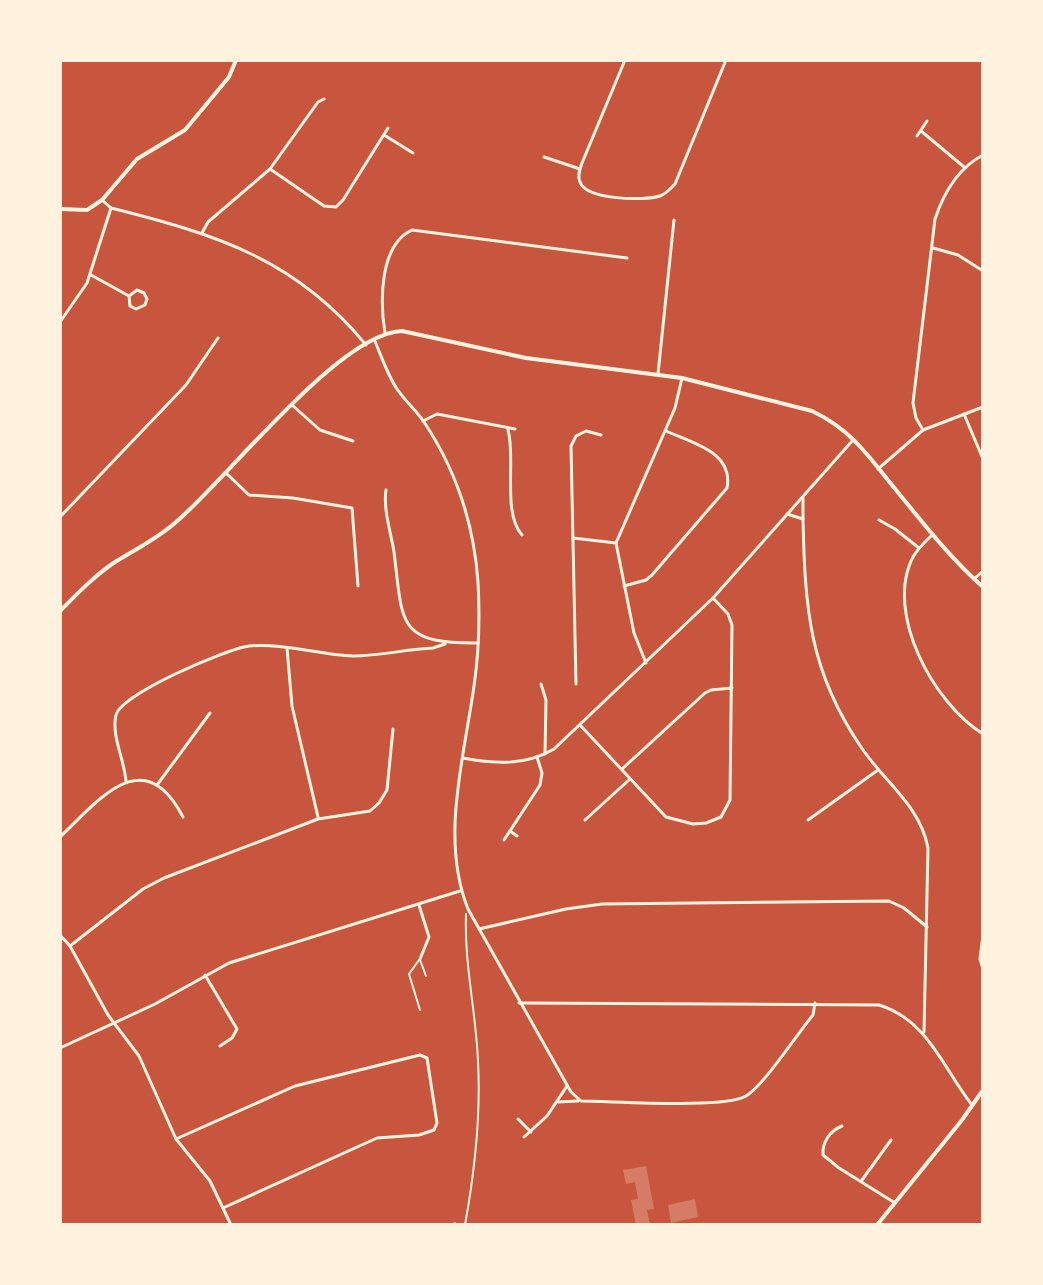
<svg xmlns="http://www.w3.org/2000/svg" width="1043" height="1285" viewBox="0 0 1043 1285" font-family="Helvetica,sans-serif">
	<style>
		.building { fill: #d67c66 }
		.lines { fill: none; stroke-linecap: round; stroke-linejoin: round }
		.path { stroke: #fff3e0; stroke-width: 2 }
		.service { stroke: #fff3e0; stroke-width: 2 }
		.minor { stroke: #fff3e0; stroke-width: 3 }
		.tertiary { stroke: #fff3e0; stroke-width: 4 }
	</style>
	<rect width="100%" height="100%" fill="#c8553d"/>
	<g class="building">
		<path d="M646 1166 654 1209 647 1210 650 1225H636L631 1200 638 1199 635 1182 626 1184 623 1170Z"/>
		<path d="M695 1199 698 1217 671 1223 668 1205Z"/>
	</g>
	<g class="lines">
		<path class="path" d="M465 1225C475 1170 481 1116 478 1061 476 1012 464 963 466 914"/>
		<g class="service">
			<path d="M419 960 409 974 420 1010"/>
			<path d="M420 960 426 976"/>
		</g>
		<g class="minor">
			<path d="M625 60 582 163C580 169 577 176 580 182 586 200 644 201 660 196 666 194 670 189 675 184L726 60"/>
			<path d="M921 131 964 167"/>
			<path d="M384 135 413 153"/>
			<path d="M917 136 927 121"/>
			<path d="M544 157 580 169"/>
			<path d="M270 169 324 206 336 207 343 200 388 128"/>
			<path d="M102 200 111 208C215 234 296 259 366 345"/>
			<path d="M202 233 208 222 270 169 318 102 324 99"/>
			<path d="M933 248 958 255 983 271"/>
			<path d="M91 275 129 296 137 290 144 293 147 299 145 305 136 309 130 306 129 296"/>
			<path d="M60 322 87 283 111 208"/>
			<path d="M385 333C380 303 379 245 412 230L627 258"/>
			<path d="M374 339C381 355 387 374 397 389 405 401 416 410 424 422 456 470 474 525 478 582 480 617 479 652 474 686 464 758 440 839 468 909L571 1092 581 1101C613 1101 725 1109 746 1096 765 1084 797 1034 813 1015L815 1003"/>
			<path d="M658 374 674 220"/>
			<path d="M292 405 320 430 353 441"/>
			<path d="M964 414 983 459"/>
			<path d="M423 421 437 414 515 429"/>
			<path d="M508 430C516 458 502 513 522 535"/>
			<path d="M923 430 916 418 913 403 935 219C944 192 958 168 983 155"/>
			<path d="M878 469 923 430 983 407"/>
			<path d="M226 473 249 495 293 498 352 508 358 586"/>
			<path d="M386 490C383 509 391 533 394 552 403 623 396 644 478 643"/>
			<path d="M803 498V519"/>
			<path d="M787 514 803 519C805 608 809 671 861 747 884 782 920 805 928 848L924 1032"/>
			<path d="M60 517 186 385 218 338"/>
			<path d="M879 520 895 529 919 548"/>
			<path d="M933 534C926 541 918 548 913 557 884 613 934 704 983 734"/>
			<path d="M573 538 616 543"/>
			<path d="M974 579 983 571"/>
			<path d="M624 586 646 580 652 575 727 488C734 452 692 443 666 431"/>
			<path d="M287 648 292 706 318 817"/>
			<path d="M646 663 634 633 616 543 675 408 682 378"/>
			<path d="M541 684 546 700 545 754"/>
			<path d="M576 684 571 446 576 436 586 431 601 435"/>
			<path d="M580 725 666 817 693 824 706 823 721 817 730 800 732 625 728 614 713 598"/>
			<path d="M463 758C495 764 525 766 554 749L713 598 853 440"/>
			<path d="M622 769 705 693 711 690 732 688"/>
			<path d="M126 782C125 761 111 736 116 715 121 694 226 649 249 646 284 643 319 655 353 656 380 656 407 649 433 648L445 644"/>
			<path d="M157 785 210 713"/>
			<path d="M585 820 630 779"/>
			<path d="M808 820 878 770"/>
			<path d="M510 831 517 836"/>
			<path d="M60 837C99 800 144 741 183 817"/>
			<path d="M504 840 540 785 542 773 537 757"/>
			<path d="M419 905 429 937 420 959"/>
			<path d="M479 929 566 909 602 904 889 901 904 908 927 927"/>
			<path d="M60 935 70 946 108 1015 139 1056 176 1139 210 1181 231 1225"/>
			<path d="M983 935 980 959 983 969"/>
			<path d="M70 946 143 889 164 878 318 819 370 811 379 803 387 790 393 729"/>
			<path d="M205 975 237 1029 232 1038 220 1046"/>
			<path d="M519 1003 879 1005C928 1020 943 1068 972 1105"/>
			<path d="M60 1048 155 1004 229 963 460 891"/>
			<path d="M558 1102 578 1101"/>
			<path d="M518 1119 531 1132"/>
			<path d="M842 1126C830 1131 822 1142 823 1155L839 1168 895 1203"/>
			<path d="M524 1137 547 1116 567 1086"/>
			<path d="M176 1139 295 1086 420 1055 427 1058 437 1123 434 1130 419 1135 377 1138 223 1208"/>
			<path d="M862 1180 891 1140"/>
			<path d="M449 1225 455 1224"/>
		</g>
		<g class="tertiary">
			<path d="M60 209 87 210 102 200 137 159 185 130 229 77 236 60"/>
			<path d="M60 611C77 594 94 576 115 562 136 549 157 539 176 522 227 479 339 333 402 331L526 358 682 378 812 411C852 430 869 457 896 490 923 523 951 559 983 587"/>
			<path d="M877 1225 962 1120 983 1090"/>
		</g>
	</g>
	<rect width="1043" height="1285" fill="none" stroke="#fff3e0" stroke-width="124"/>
</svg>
